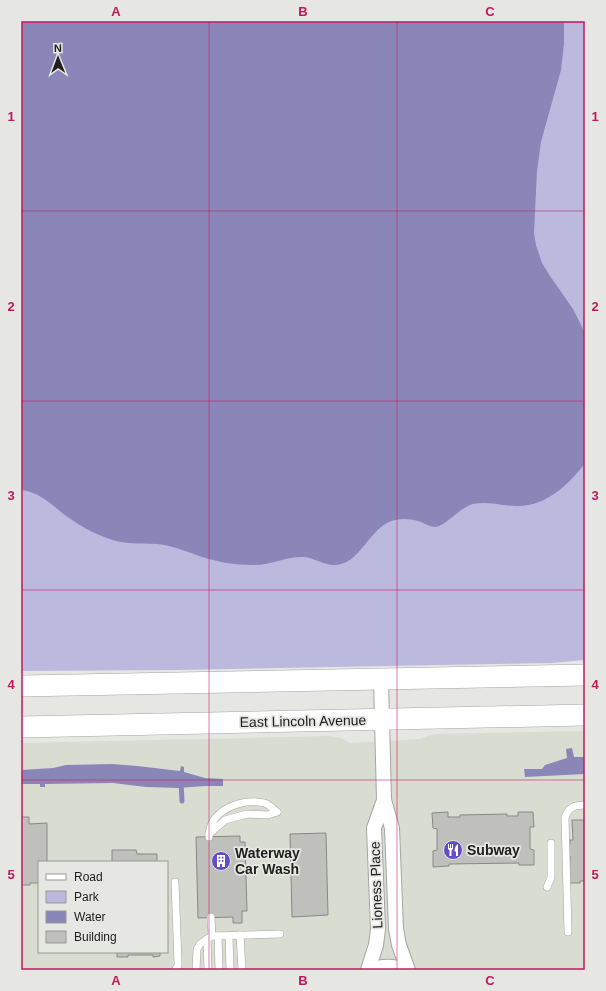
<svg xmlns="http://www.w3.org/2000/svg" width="606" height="991" viewBox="0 0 606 991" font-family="Arial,sans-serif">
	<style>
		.built { fill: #d9dcd1; fill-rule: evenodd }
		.green { fill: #bbbade }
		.water { fill: #8a87b8 }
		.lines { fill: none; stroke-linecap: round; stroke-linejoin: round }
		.stream { stroke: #8a87b8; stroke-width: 5 }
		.building { fill: #bfc0bc; stroke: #888985 }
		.lane-casing { stroke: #a4a6a2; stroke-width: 8 }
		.street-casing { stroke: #a4a6a2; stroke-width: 16 }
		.primary-casing { stroke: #a4a6a2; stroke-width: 22 }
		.lane { stroke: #fff; stroke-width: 7 }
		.street { stroke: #fff; stroke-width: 14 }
		.primary { stroke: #fff; stroke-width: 21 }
		.grid { fill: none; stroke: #c2185b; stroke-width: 1; stroke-opacity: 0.55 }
		.labels { text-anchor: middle; stroke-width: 3.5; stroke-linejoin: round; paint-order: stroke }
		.street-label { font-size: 14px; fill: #20201f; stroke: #e6e7e2 }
		.poi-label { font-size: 14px; font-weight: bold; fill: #20201f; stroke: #e6e7e2; text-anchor: start }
		.neatline { fill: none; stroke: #c2185b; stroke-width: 1.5 }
		.grid-label { font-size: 13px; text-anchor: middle; font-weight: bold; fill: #c2185b }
	</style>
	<rect width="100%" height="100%" fill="#e6e7e2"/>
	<path class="built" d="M585 731V970H21V743L328 736 341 738 350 743 420 739 427 736 435 734ZM39 862H167V952H39Z"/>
	<path class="green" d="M21 21H585V660L552 663 179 670 21 671Z"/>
	<g class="water">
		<path d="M21 21H564V44L561 70 541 142 537 171 534 233 536 245 542 263 550 276 573 309 585 333V463C569 485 545 507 516 506 501 506 488 501 473 504 459 508 447 525 436 527 430 527 426 524 421 522 410 518 397 518 387 523 370 532 359 560 341 564 327 568 316 558 304 557 286 556 270 566 252 565 235 565 218 562 202 557 191 553 181 549 169 546 153 542 136 545 120 542 100 537 83 528 66 516 52 505 40 492 21 490Z"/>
		<path d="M572 748 574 757H585V774L525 777 524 769H542L545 765 567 758 566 749Z"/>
		<path d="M112 764 137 766 180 771 181 766 184 767V772L205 778 223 779V786H205L178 788 146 787 113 783 45 784V787H40V784H21V770L53 768 66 765Z"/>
	</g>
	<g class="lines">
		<path class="stream" d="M181 782 182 801"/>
	</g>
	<g class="building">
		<path d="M448 812V817H460V815L507 814V816H518V812H533L534 827H530V849L534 850V865H519V863L449 864V866L433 867V851L437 850V829L433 828 432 813Z"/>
		<path d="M21 817H29V824L47 823V862H39V883H30V885H21Z"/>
		<path d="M572 820H585V881H580V883H569L570 856 568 857V844H570V840H573Z"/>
		<path d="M326 833 328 915 292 917 290 834Z"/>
		<path d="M240 836V842H245L247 911H242V923H233V917L198 918 196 837Z"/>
		<path d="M112 850H136L137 854H157V862H112Z"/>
		<path d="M117 952H160V956L153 957V955H128V957H117Z"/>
	</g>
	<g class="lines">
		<defs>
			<g id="lane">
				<path d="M209 834 225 820 247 814 268 815 277 812"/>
				<path d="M209 837C209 810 241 798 264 803 269 804 273 809 277 812"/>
				<path d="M547 887 551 878V843"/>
				<path d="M211 917 212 936"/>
				<path d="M568 932 565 818C568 807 575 805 585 805"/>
				<path d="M240 935 242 970"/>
				<path d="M218 936 219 970"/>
				<path d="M229 936 230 970"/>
				<path d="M207 939 208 970"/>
				<path d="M175 970 178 966V963L175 882"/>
				<path d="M196 970 197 949 200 944 212 936 280 934"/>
			</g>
			<g id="street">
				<path d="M381 679 384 800 392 828 396 929 399 945 408 970"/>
				<path d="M368 970 376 945 378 929 374 828 384 800"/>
				<path d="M371 970C383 965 394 966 407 970"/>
			</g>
			<g id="primary">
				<path d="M21 686 585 675"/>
				<path d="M21 727 585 715"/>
			</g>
		</defs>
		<use href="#lane" class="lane-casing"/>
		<use href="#street" class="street-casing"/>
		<use href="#primary" class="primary-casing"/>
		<use href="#lane" class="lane"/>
		<use href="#street" class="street"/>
		<use href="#primary" class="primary"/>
	</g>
	<path class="grid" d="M209 21V970M397 21V970M21 211H585M21 401H585M21 590H585M21 780H585"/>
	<defs>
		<symbol id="restaurant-disc" viewBox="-11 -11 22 22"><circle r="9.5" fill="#624dc5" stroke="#e6e7e2"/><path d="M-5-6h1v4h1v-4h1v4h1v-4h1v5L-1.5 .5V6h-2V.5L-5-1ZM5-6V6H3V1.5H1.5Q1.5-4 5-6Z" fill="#fff"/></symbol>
		<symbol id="building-disc" viewBox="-11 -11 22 22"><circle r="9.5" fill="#624dc5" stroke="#e6e7e2"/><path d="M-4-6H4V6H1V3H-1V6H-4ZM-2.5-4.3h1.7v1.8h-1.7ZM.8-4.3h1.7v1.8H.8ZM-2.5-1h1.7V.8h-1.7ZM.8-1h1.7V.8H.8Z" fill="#fff"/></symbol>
	</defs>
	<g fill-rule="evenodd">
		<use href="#restaurant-disc" x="442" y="839" width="22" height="22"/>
		<use href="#building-disc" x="210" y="850" width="22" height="22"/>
	</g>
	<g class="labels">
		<g class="street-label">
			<text transform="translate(303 721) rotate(-1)" y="5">East Lincoln Avenue</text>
			<text transform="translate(376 885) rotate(-92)" y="5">Lioness Place</text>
		</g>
		<g class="poi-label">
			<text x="467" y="855">Subway</text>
			<text x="235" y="858">Waterway<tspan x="235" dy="16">Car Wash</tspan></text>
		</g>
	</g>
	<rect width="606" height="991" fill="none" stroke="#e6e7e2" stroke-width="44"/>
	<rect x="38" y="861" width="130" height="92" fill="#e6e7e2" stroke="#979794"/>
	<rect x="46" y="874" width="20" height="6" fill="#ffffff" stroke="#979794"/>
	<text x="74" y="881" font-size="12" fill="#20201f">Road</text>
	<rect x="46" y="891" width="20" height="12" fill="#bbbade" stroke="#979794"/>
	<text x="74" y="901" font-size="12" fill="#20201f">Park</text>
	<rect x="46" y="911" width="20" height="12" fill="#8a87b8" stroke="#979794"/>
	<text x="74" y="921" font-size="12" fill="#20201f">Water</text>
	<rect x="46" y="931" width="20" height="12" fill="#bfc0bc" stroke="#979794"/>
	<text x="74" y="941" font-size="12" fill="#20201f">Building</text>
	<g transform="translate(58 58) rotate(359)" stroke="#e6e7e2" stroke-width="3" paint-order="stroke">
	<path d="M0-3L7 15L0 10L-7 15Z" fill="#20201f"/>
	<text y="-6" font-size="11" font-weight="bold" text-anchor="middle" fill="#20201f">N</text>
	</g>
	<rect x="22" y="22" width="562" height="947" class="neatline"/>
	<g class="grid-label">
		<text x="116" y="16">A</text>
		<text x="303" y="16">B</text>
		<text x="490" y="16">C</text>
		<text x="11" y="121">1</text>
		<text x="595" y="121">1</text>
		<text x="11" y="311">2</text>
		<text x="595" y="311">2</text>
		<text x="11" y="500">3</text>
		<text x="595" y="500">3</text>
		<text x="11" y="689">4</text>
		<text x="595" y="689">4</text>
		<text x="11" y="879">5</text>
		<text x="595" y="879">5</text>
		<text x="116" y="985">A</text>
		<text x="303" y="985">B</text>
		<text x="490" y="985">C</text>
	</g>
</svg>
